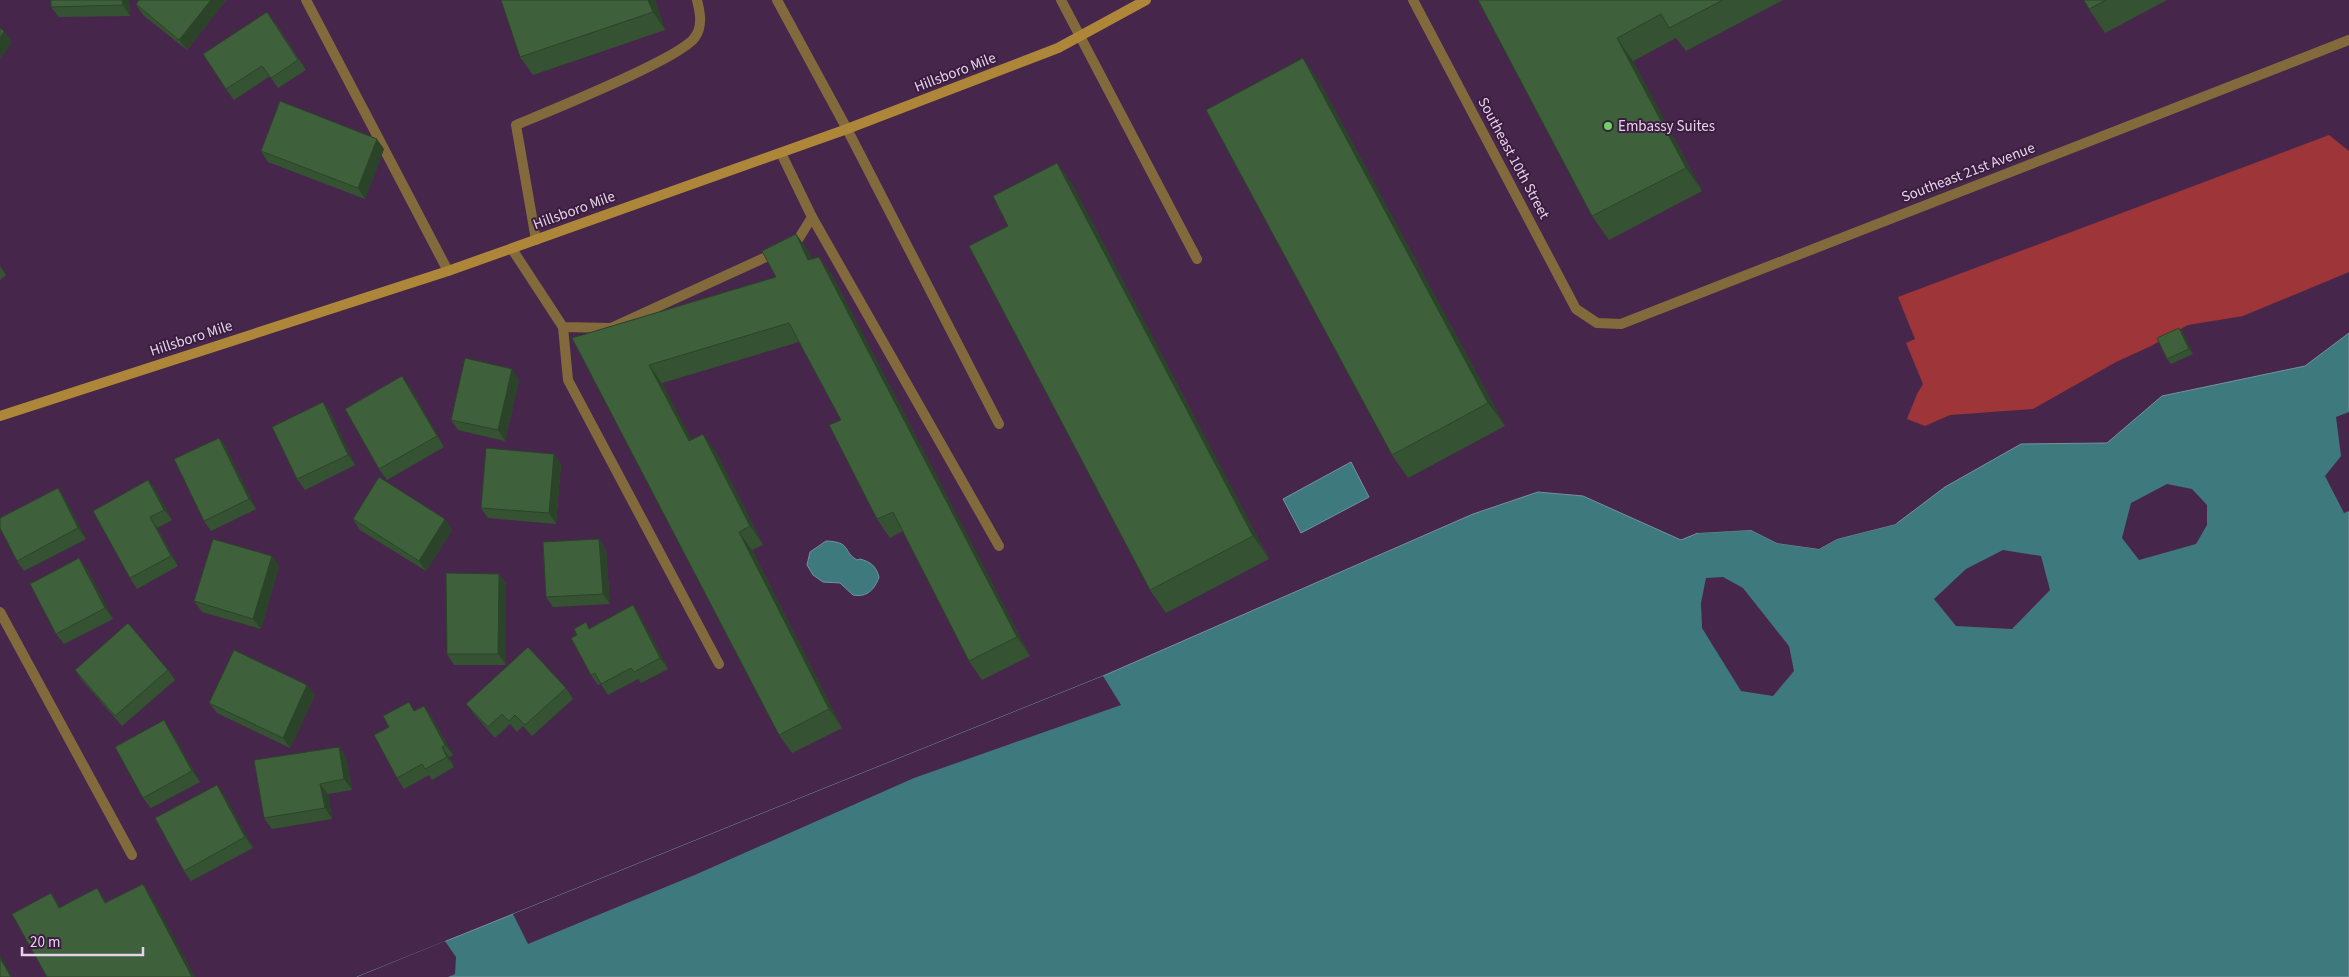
<svg xmlns="http://www.w3.org/2000/svg" width="2349" height="977" viewBox="0 0 2349 977" font-family="'Source Sans 3',sans-serif">
	<style>
		.green { fill: #9e3538 }
		.water { fill: #3e797d; stroke: #70949d }
		.pier { fill: #46274b }
		.lines { fill: none; stroke-linecap: round; stroke-linejoin: round }
		.lane { stroke: #826a3c; stroke-width: 10 }
		.street { stroke: #826a3c; stroke-width: 10 }
		.secondary { stroke: #ad8639; stroke-width: 10 }
		.wall { fill: #355333 }
		.shaded-wall { fill: #2b4429 }
		.building { fill: #3e613b; stroke: #2b4429 }
		.poi-dot { fill: #6cd362; stroke: #3b1d40; stroke-width: 2 }
		.labels { text-anchor: middle; stroke-width: 4; stroke-linejoin: round; paint-order: stroke }
		.street-label { font-size: 15px; fill: #e6d3e9; stroke: #3b1d40 }
		.poi-label { font-size: 15px; fill: #e6d3e9; stroke: #3b1d40; text-anchor: start }
	</style>
	<rect width="100%" height="100%" fill="#46274b"/>
	<path class="green" d="M2329 135 2349 151V272L2243 316 2188 325 2151 346 2116 362 2033 409 1950 415 1925 426 1907 419 1917 394 1923 384 1906 343 1915 339 1898 297Z"/>
	<g class="water">
		<path d="M2349 333V977H357L1103 676 1473 514 1538 492 1583 496 1681 540 1698 533 1751 530 1777 543 1819 549 1837 539 1896 524 1945 487 2021 444 2107 443 2162 396 2305 366Z"/>
		<path d="M1351 462 1369 497 1301 533 1283 499Z"/>
		<path d="M826 541C852 542 842 551 857 560L860 559C871 562 876 566 879 577 875 589 867 598 853 595L840 583 823 582 813 575 807 565 810 552Z"/>
	</g>
	<g class="pier">
		<path d="M2349 412V511L2344 513 2325 476 2341 456 2336 417Z"/>
		<path d="M2167 484 2192 489 2207 505V525L2196 544 2139 560 2122 538 2131 503Z"/>
		<path d="M1899 518 1896 524 1837 539 1819 549 1777 543 1751 530 1698 533 1697 531 1751 528 1778 541 1818 546 1836 537 1894 522Z"/>
		<path d="M2003 550 2041 556 2050 590 2012 629 1956 626 1934 599 1966 569Z"/>
		<path d="M1723 577 1743 588 1789 646 1794 671 1773 696 1741 691 1702 628 1701 603 1706 578Z"/>
		<path d="M1103 676 1121 705 914 778 697 874 528 944 513 914Z"/>
		<path d="M445 941 456 957 455 974 448 977H357Z"/>
	</g>
	<g class="lines">
		<g class="lane">
			<path d="M306 0 448 271"/>
			<path d="M777 0 847 129 999 424"/>
			<path d="M1061 0 1197 259"/>
			<path d="M781 153 812 217 796 243 790 246"/>
			<path d="M812 217 999 546"/>
			<path d="M536 240 516 125C547 112 682 58 695 37 703 26 700 12 697 0"/>
			<path d="M512 249 563 327 611 328 777 252"/>
			<path d="M563 327 568 380 719 664"/>
			<path d="M0 612 132 855"/>
		</g>
		<path class="street" d="M1413 0 1576 309 1597 323 1621 324 2349 40"/>
		<path class="secondary" d="M0 416 448 271 847 129 1058 48 1146 0"/>
	</g>
	<g class="wall">
		<path d="M51 0H129L130 16 59 17 51 7Z"/>
		<path d="M226 0 187 50 143 15 136 4Z"/>
		<path d="M501 0H655L665 30 533 75 520 57Z"/>
		<path d="M1478 0H1783L1686 51 1676 38 1633 61 1702 191 1609 240 1592 216Z"/>
		<path d="M2084 0H2167L2105 33 2089 9Z"/>
		<path d="M275 23 306 70 278 88 270 76 234 100 226 89Z"/>
		<path d="M1319 81 1505 426 1408 478 1392 455Z"/>
		<path d="M384 149 365 199 268 162 261 151Z"/>
		<path d="M1057 163 1073 186 1269 559 1166 613 1150 590 1008 226Z"/>
		<path d="M796 234 809 252 812 259 832 275 1030 656 982 680 969 661 903 531 890 538 877 519 841 420 799 342 662 383 691 440 716 452 763 545 752 550 842 728 792 753 779 735 572 338 776 277Z"/>
		<path d="M0 266 6 275 0 280Z"/>
		<path d="M2179 328 2183 333 2193 354 2171 364 2167 359Z"/>
		<path d="M519 380 505 441 458 430 451 420Z"/>
		<path d="M410 387 444 447 387 480 379 469Z"/>
		<path d="M323 402 330 412 355 465 305 490 297 479Z"/>
		<path d="M219 438 226 448 256 509 211 531 204 521Z"/>
		<path d="M554 454 561 464 556 524 488 518 481 508Z"/>
		<path d="M148 480 156 491 172 520 157 528 178 566 137 589 130 578Z"/>
		<path d="M58 488 65 499 86 539 24 571 17 561Z"/>
		<path d="M353 519 452 530 426 571 360 530Z"/>
		<path d="M599 539 606 550 610 604 553 607 546 597Z"/>
		<path d="M272 556 279 566 261 629 202 612 194 601Z"/>
		<path d="M79 558 87 569 113 619 64 644 56 634Z"/>
		<path d="M499 574 506 584V665H454L447 654Z"/>
		<path d="M633 605 640 616 668 669 641 683 638 679 608 695 601 684 598 685 591 675 590 628Z"/>
		<path d="M75 670H168L175 680 122 726 82 680Z"/>
		<path d="M566 688 573 699 532 736 523 726 517 732 510 724 495 738 474 714 466 704Z"/>
		<path d="M315 695 290 748 217 713 209 703Z"/>
		<path d="M415 711 431 716 453 755 449 757 454 767 432 780 429 775 404 789 397 778 389 727Z"/>
		<path d="M171 731 200 782 151 808 143 798Z"/>
		<path d="M339 747 346 757 352 790 328 794 332 819 272 829 264 818Z"/>
		<path d="M224 795 253 848 191 881 184 871Z"/>
	</g>
	<g class="shaded-wall">
		<path d="M122 0H129L130 16 123 5Z"/>
		<path d="M211 0H226L187 50 179 40Z"/>
		<path d="M648 0H655L665 30 653 12Z"/>
		<path d="M4 31 12 42 0 59V38Z"/>
		<path d="M1617 38 1633 61 1702 191 1686 168Z"/>
		<path d="M1303 58 1319 81 1505 426 1488 403Z"/>
		<path d="M377 139 384 149 365 199 358 188Z"/>
		<path d="M1057 163 1073 186 1269 559 1253 536Z"/>
		<path d="M796 234 809 252 821 279 808 260Z"/>
		<path d="M819 257 832 275 1030 656 1017 637Z"/>
		<path d="M2179 328 2183 333 2193 354 2189 349Z"/>
		<path d="M649 365 662 383 702 459 689 441Z"/>
		<path d="M512 369 519 380 505 441 498 430Z"/>
		<path d="M402 376 410 387 444 447 437 436Z"/>
		<path d="M323 402 330 412 355 465 348 455Z"/>
		<path d="M703 434 716 452 763 545 750 526Z"/>
		<path d="M219 438 226 448 256 509 249 499Z"/>
		<path d="M554 454 561 464 556 524 549 513Z"/>
		<path d="M148 480 156 491 172 520 164 510Z"/>
		<path d="M58 488 65 499 86 539 78 528Z"/>
		<path d="M150 517 157 528 178 566 171 556Z"/>
		<path d="M445 519 452 530 426 571 419 561Z"/>
		<path d="M739 532 752 550 842 728 829 709Z"/>
		<path d="M599 539 606 550 610 604 603 594Z"/>
		<path d="M272 556 279 566 261 629 253 619Z"/>
		<path d="M79 558 87 569 113 619 105 608Z"/>
		<path d="M499 574 506 584V665L498 654Z"/>
		<path d="M633 605 640 616 668 669 660 658Z"/>
		<path d="M307 685 315 695 290 748 283 738Z"/>
		<path d="M424 706 431 716 453 755 445 745Z"/>
		<path d="M164 720 171 731 200 782 192 771Z"/>
		<path d="M339 747 346 757 352 790 344 779Z"/>
		<path d="M442 747 449 757 454 767 447 757Z"/>
		<path d="M320 784 328 794 332 819 325 808Z"/>
		<path d="M217 785 224 795 253 848 245 837Z"/>
		<path d="M143 884 153 899 195 977H192Z"/>
		<path d="M97 888 107 903H105Z"/>
		<path d="M51 893 61 908H59Z"/>
		<path d="M0 955 12 977H11L0 958Z"/>
	</g>
	<g class="building">
		<path d="M51 0H122L123 5 51 7Z"/>
		<path d="M139 0H211L179 40 136 4Z"/>
		<path d="M501 0H648L653 12 520 57Z"/>
		<path d="M1478 0H1723L1669 28 1661 14 1617 38 1686 168 1592 216Z"/>
		<path d="M2084 0H2106L2089 9Z"/>
		<path d="M267 12 298 60 271 78 262 66 226 89 203 54Z"/>
		<path d="M0 28 4 31 0 38Z"/>
		<path d="M1303 58 1488 403 1392 455 1206 110Z"/>
		<path d="M280 101 377 139 358 188 261 151Z"/>
		<path d="M1057 163 1253 536 1150 590 969 246 1008 226 993 196Z"/>
		<path d="M796 234 808 260 819 257 1017 637 969 661 893 512 877 519 829 425 841 420 789 323 649 365 689 441 703 434 750 526 739 532 829 709 779 735 572 338 776 277 762 251Z"/>
		<path d="M2179 328 2189 349 2167 359 2157 338Z"/>
		<path d="M465 358 512 369 498 430 451 420Z"/>
		<path d="M402 376 437 436 379 469 345 409Z"/>
		<path d="M323 402 348 455 297 479 272 427Z"/>
		<path d="M219 438 249 499 204 521 174 459Z"/>
		<path d="M486 448 554 454 549 513 481 508Z"/>
		<path d="M379 477 445 519 419 561 353 519Z"/>
		<path d="M148 480 164 510 150 517 171 556 130 578 93 511Z"/>
		<path d="M58 488 78 528 17 561 0 528V518Z"/>
		<path d="M213 539 272 556 253 619 194 601Z"/>
		<path d="M599 539 603 594 546 597 543 542Z"/>
		<path d="M79 558 105 608 56 634 30 584Z"/>
		<path d="M446 573 499 574 498 654H447Z"/>
		<path d="M633 605 660 658 634 672 631 668 601 684 595 673 591 675 571 638 577 635 574 629 586 622 589 629Z"/>
		<path d="M128 623 168 670 115 716 75 670Z"/>
		<path d="M528 647 566 688 525 725 515 715 509 721 502 714 488 727 466 704Z"/>
		<path d="M234 650 307 685 283 738 209 703Z"/>
		<path d="M409 702 414 711 424 706 445 745 442 747 447 757 425 769 422 764 397 778 374 735 389 727 383 716Z"/>
		<path d="M164 720 192 771 143 798 115 747Z"/>
		<path d="M339 747 344 779 320 784 325 808 264 818 254 760Z"/>
		<path d="M217 785 245 837 184 871 155 818Z"/>
		<path d="M143 884 192 977H47L12 914 51 893 59 908 97 888 105 903Z"/>
		<path d="M0 958 11 977H0Z"/>
	</g>
	<circle class="poi-dot" cx="1608" cy="126" r="5"/>
	<g class="labels">
		<g class="street-label">
			<text transform="translate(955 72) rotate(-21)" y="5">Hillsboro Mile</text>
			<text transform="translate(1514 158) rotate(62)" y="5">Southeast 10th Street</text>
			<text transform="translate(1968 172) rotate(-21)" y="5">Southeast 21st Avenue</text>
			<text transform="translate(574 210) rotate(-20)" y="5">Hillsboro Mile</text>
			<text transform="translate(191 338) rotate(-18)" y="5">Hillsboro Mile</text>
		</g>
		<g class="poi-label">
			<text x="1618" y="131">Embassy Suites</text>
		</g>
	</g>
	<path d="M22 947v8h121v-8" fill="none" stroke="#e6d3e9" stroke-width="2.5"/>
	<text x="30" y="947" font-size="15" fill="#e6d3e9" stroke="#3b1d40" stroke-width="4" paint-order="stroke">20 m</text>
</svg>
